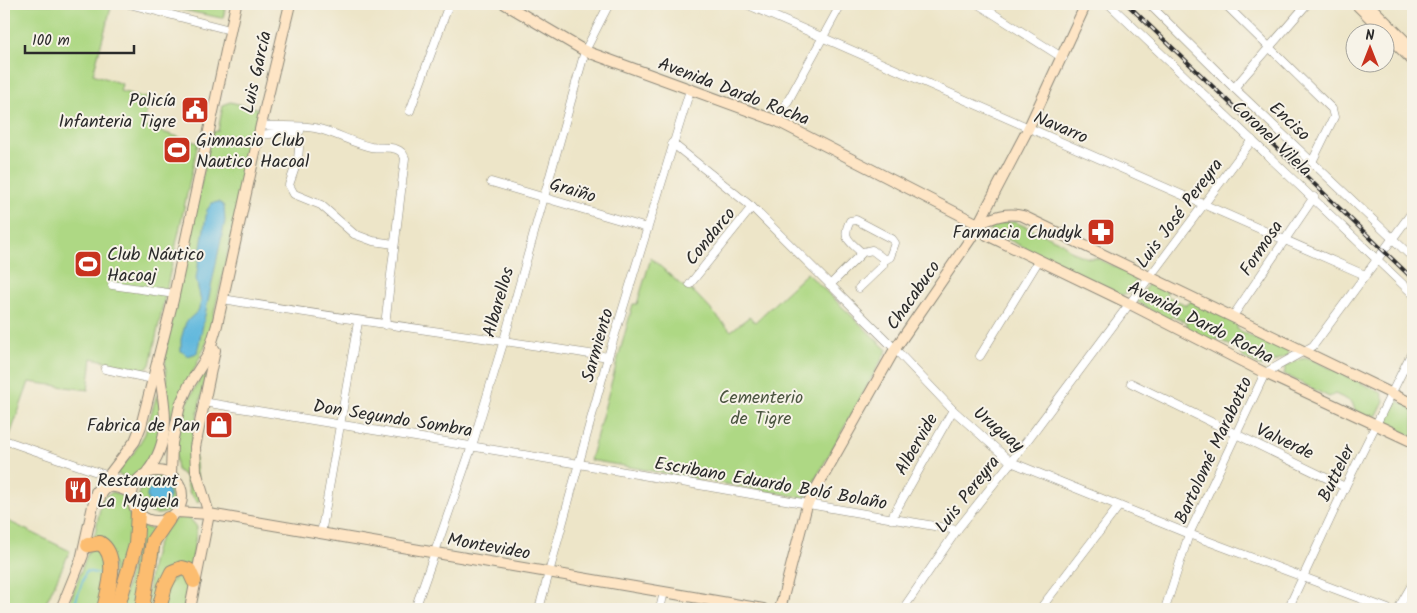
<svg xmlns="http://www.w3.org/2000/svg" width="1417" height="613" viewBox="0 0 1417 613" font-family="Kalam,sans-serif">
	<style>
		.green { fill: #aed884; stroke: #6c8258 }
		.water { fill: #60b8dd; stroke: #467284 }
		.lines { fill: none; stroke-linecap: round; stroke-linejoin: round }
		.stream { stroke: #60b8dd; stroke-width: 2 }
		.street-casing { stroke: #8c887a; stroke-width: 9 }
		.secondary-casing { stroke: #8c887a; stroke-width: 12 }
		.highway-casing { stroke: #8c887a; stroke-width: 16 }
		.street { stroke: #fff; stroke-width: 8 }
		.secondary { stroke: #fee5c5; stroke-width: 10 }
		.highway { stroke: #fcbd6f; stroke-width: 14 }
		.rail-casing { stroke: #2b2b2b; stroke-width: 4 }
		.rail { stroke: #f7f3e8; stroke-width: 2; stroke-dasharray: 5.5; stroke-linecap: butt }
		.labels { text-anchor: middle; stroke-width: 4; stroke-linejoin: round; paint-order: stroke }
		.street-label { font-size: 18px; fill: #2b2b2b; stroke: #f7f3e8 }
		.poi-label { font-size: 18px; fill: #2b2b2b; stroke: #f7f3e8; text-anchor: end }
		.park-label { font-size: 18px; fill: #4c5641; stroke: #f7f3e8 }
	</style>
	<rect width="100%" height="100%" fill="#f7f3e8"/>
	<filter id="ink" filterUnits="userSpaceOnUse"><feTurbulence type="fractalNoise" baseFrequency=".02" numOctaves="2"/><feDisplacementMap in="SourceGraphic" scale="10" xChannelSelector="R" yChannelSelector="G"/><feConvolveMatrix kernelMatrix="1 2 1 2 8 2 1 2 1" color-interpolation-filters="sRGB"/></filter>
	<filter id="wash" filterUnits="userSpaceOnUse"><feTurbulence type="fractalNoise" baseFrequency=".0096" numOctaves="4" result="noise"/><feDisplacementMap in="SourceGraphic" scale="20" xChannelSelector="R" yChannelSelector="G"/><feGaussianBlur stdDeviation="1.12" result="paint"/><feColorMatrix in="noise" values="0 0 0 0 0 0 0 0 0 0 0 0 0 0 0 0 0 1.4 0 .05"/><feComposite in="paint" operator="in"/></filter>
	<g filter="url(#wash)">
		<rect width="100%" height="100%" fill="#ede5c8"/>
		<g class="green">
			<path d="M4 4H112L93 74 122 84 120 91 150 99 143 126 198 143 150 365 144 370 92 358 88 390 29 382 9 438 4 436Z"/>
			<path d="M154 4H227L223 17 221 18Z"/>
			<path d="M230 102 260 109 208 340 191 376 168 438C173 407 163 378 166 347L212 132 218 131 223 105Z"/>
			<path d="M1015 222 1063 243C1067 251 1087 260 1096 258L1133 275 1136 281 1128 294 1121 295 991 231 990 228 993 224Z"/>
			<path d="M651 258 681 285 695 293 731 331 749 317 755 322 807 273 887 350 805 498 590 460 633 304H637Z"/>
			<path d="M1149 283 1166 288 1167 296 1186 305 1192 301 1237 323V329L1258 340 1265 336 1287 347 1289 355 1266 366H1260L1243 357 1239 350 1218 339 1213 342 1187 330V323L1173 316 1168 320 1137 302Z"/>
			<path d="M1309 358 1382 393 1384 401 1377 415 1368 417 1355 410 1352 402 1335 394 1329 397 1284 374 1286 366 1301 359Z"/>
			<path d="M207 369 193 437 200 501 198 502 190 494 185 476 177 470C171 434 187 397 207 369Z"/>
			<path d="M157 394C158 399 161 404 161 409 163 433 151 493 116 473L133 454 145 434Z"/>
			<path d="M1394 400 1413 407V437L1388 425 1384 421V415Z"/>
			<circle cx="158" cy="495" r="19"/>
			<path d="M113 492 122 496 125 500 134 530 113 609V563L94 539 102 498Z"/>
			<path d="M182 516H188L197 527 191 570 181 565 156 609H145C151 578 149 532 182 516Z"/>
			<path d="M4 519 70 551 43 609H4Z"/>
			<path d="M141 526 154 530 138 609H121Z"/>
			<path d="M101 545 107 559 100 609H67L88 552 93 546Z"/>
			<path d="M182 572 188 583 184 609H162L167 586Z"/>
		</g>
		<g class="water">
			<path d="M219 202 224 206 225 221 197 353 188 356 181 351V339L186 322 198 311 201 302 196 279 207 210 212 203Z"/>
			<circle cx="158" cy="496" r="11"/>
		</g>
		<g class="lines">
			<path class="stream" d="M73 609 86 571 100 574"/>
		</g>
	</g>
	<g filter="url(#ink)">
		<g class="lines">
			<defs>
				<g id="street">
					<path d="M129 4 230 30"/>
					<path d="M746 4 1365 275"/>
					<path d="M978 4 1063 58"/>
					<path d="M1109 4 1413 294"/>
					<path d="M1149 4 1234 88 1413 258"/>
					<path d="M1225 4 1332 109 1334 117 1312 162"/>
					<path d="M1234 88 1307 4"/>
					<path d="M410 111 449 4"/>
					<path d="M777 121 841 4"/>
					<path d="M261 125C278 127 298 125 315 128 335 132 352 143 371 147 384 149 400 144 405 158L385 325"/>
					<path d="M295 128 299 148 298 159 289 185 294 194 321 205 354 234 373 241 394 244"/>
					<path d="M259 135 300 131"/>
					<path d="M672 143 752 207 895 349 953 410 1011 462 1189 534 1388 609"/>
					<path d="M491 182 647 228"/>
					<path d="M690 284 752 207"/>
					<path d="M112 285 175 294"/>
					<path d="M830 285 863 252 872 250 885 260 890 257 895 243 892 239 856 220 850 221C841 239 850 241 862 253"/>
					<path d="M859 288 883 265V260"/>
					<path d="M223 299C351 321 480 336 608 357"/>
					<path d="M1233 316 1314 197"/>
					<path d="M980 356 1039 260"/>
					<path d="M105 369 153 379"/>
					<path d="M1131 383 1345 487"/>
					<path d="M203 402 579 464 957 530"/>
					<path d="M4 440 126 482 135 483"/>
					<path d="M891 519 953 410"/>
					<path d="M321 534 358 322"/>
					<path d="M415 609 472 446 504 340 585 51 609 4"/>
					<path d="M539 609 608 357 690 90"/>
					<path d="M660 609 664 592"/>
					<path d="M903 609 957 530 1011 462 1252 140"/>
					<path d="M1040 609 1119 506"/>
					<path d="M1165 609 1189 534 1265 373 1313 346 1413 211"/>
					<path d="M1288 609 1345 487 1413 350"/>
					<path d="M1398 609 1413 583"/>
				</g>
				<g id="secondary">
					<path d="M505 4 585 51 777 121 978 224 987 235 1130 304 1265 373 1413 442"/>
					<path d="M1356 4 1413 61"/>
					<path d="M1368 4 1413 49"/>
					<path d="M978 224C994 217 1006 212 1023 216L1413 404"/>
					<circle cx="157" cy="496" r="25"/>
					<path d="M147 472C173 440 165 404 158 366"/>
					<path d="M171 474 172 443 180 405 189 385 208 355 217 325 261 125 290 4"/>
					<path d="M100 498C106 480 119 488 132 493"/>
					<path d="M177 512 209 514 763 609"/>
					<path d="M81 560 96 492 135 441 141 426 173 300 236 4"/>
					<path d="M61 609 83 555"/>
					<path d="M190 609 209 514 196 471 195 447 215 350"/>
					<path d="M780 609 807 505 895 349 971 238 1028 129 1086 4"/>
				</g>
				<g id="highway">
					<path d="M88 545 100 543C120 556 108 590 104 609"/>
					<path d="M117 609 136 545 138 513"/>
					<path d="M142 609 153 541 168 519"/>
					<path d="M159 609 165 586 172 572 182 568 189 570 194 581"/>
				</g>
			</defs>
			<use href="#street" class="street-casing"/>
			<use href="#secondary" class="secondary-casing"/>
			<use href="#highway" class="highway-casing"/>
			<use href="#street" class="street"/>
			<use href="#secondary" class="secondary"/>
			<use href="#highway" class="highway"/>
			<defs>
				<path id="rail" d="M1127 4 1413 279"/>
			</defs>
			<use href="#rail" class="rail-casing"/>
			<use href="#rail" class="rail"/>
		</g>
	</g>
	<defs>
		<symbol id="civic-square" viewBox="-11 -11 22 22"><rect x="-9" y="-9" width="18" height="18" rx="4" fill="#c8321e" stroke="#f7f3e8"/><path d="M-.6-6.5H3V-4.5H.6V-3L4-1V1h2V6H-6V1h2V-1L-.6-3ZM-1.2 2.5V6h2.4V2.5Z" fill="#fff"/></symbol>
		<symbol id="stadium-square" viewBox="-11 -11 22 22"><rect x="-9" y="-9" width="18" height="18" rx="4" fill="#c8321e" stroke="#f7f3e8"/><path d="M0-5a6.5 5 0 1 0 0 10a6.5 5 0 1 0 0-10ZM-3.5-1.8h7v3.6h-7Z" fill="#fff"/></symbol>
		<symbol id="pharmacy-square" viewBox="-11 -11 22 22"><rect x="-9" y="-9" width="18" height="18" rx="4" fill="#c8321e" stroke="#f7f3e8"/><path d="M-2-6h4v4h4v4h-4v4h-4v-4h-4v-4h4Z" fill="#fff"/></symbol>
		<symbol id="shop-square" viewBox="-11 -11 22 22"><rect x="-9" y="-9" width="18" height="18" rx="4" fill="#c8321e" stroke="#f7f3e8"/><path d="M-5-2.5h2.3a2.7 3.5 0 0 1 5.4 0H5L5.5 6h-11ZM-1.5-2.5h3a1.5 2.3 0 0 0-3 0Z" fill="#fff"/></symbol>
		<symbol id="restaurant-square" viewBox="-11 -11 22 22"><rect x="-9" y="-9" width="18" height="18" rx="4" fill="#c8321e" stroke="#f7f3e8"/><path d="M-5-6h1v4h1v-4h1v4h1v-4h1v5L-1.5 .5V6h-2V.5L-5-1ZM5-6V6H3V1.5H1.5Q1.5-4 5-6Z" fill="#fff"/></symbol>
	</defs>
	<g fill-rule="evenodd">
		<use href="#civic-square" x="179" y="94" width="32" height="32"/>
		<use href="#stadium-square" x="161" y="134" width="32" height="32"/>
		<use href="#pharmacy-square" x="1085" y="216" width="32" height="32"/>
		<use href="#stadium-square" x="72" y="248" width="32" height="32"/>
		<use href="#shop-square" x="203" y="409" width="32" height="32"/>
		<use href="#restaurant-square" x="62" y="474" width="32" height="32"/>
	</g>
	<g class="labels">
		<g class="street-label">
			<text transform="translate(256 72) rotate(-77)" y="6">Luis García</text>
			<text transform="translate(734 91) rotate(21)" y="6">Avenida Dardo Rocha</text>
			<text transform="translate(1290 121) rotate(43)" y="6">Enciso</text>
			<text transform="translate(1061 127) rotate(23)" y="6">Navarro</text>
			<text transform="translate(1272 138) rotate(43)" y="6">Coronel Vilela</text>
			<text transform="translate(573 190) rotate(17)" y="6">Graiño</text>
			<text transform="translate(1179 213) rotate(-53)" y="6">Luis José Pereyra</text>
			<text transform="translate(710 236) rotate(-51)" y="6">Condarco</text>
			<text transform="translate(1261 248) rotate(-56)" y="6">Formosa</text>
			<text transform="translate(913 295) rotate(-55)" y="6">Chacabuco</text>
			<text transform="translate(498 302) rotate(-74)" y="6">Albarellos</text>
			<text transform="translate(1201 322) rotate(27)" y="6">Avenida Dardo Rocha</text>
			<text transform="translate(597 345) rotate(-74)" y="6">Sarmiento</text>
			<text transform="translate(393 418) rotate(9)" y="6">Don Segundo Sombra</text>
			<text transform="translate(999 429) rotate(40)" y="6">Uruguay</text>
			<text transform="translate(1285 441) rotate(25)" y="6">Valverde</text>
			<text transform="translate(916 444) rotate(-60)" y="6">Albervide</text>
			<text transform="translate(1213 450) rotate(-65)" y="6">Bartolomé Marabotto</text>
			<text transform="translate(1336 473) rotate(-64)" y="6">Butteler</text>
			<text transform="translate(771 483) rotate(10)" y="6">Escribano Eduardo Boló Bolaño</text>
			<text transform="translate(967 494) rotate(-52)" y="6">Luis Pereyra</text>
			<text transform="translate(489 546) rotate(10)" y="6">Montevideo</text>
		</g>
		<g class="poi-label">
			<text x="176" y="106">Policía<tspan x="176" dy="21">Infanteria Tigre</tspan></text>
			<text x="196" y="146" text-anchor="start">Gimnasio Club<tspan x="196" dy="21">Nautico Hacoal</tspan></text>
			<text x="1082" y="238">Farmacia Chudyk</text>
			<text x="107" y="260" text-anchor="start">Club Náutico<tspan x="107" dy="21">Hacoaj</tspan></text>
			<text x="200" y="431">Fabrica de Pan</text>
			<text x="97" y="486" text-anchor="start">Restaurant<tspan x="97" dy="21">La Miguela</tspan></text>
		</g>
		<g class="park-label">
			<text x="761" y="403">Cementerio<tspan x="761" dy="21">de Tigre</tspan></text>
		</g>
	</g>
	<rect width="1417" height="613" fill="none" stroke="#f7f3e8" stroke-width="20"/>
	<g transform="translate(1370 48)"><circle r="24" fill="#f7f3e8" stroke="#a5a39c"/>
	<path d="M0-4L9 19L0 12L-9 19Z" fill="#c8321e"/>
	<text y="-8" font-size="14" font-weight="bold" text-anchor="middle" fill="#2b2b2b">N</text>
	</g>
	<path d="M25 45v8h109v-8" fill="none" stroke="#2b2b2b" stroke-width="2.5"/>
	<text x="32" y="45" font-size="15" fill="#2b2b2b" stroke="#f7f3e8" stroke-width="4" paint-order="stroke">100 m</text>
</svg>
